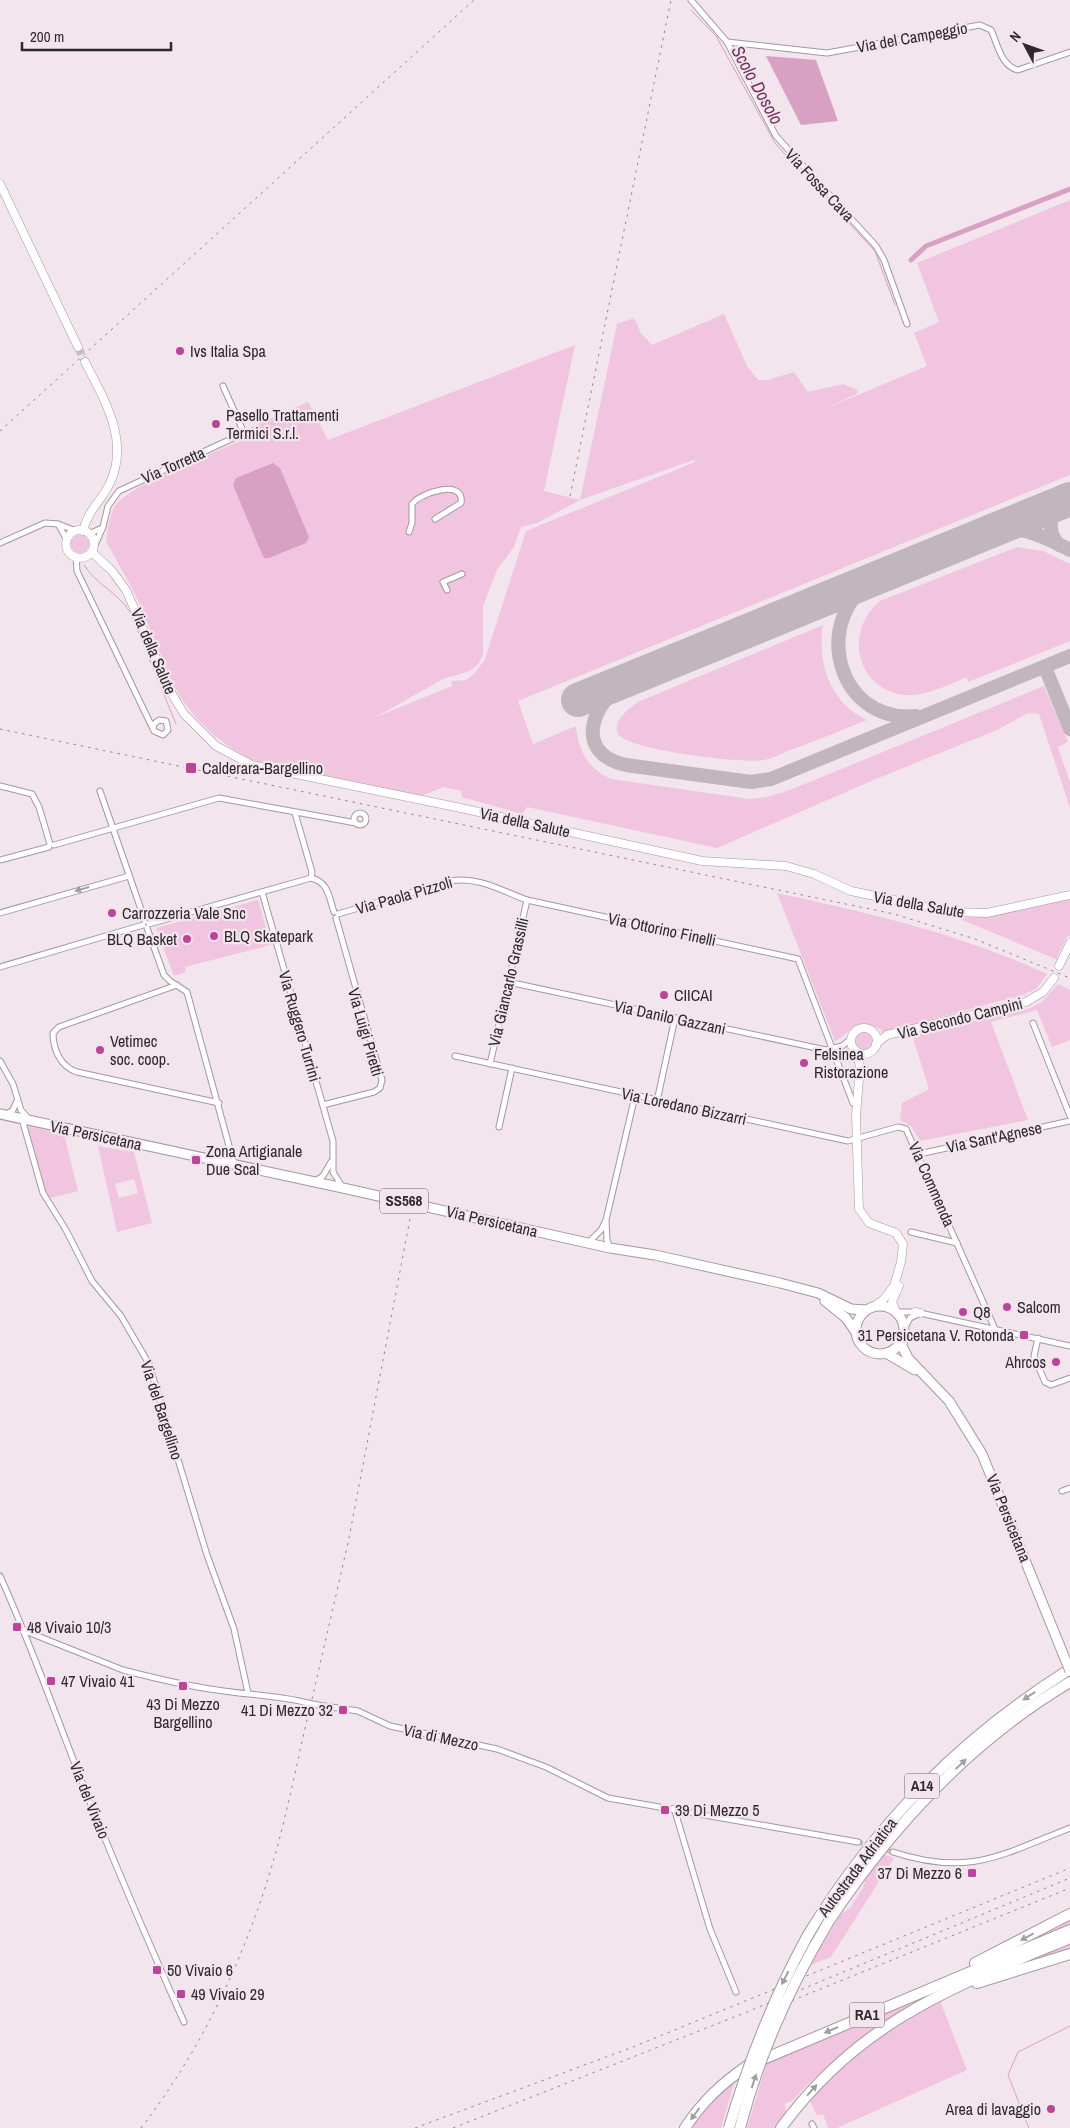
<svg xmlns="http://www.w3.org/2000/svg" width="1070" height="2128" viewBox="0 0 1070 2128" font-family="'Archivo Narrow',sans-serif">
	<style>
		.green { fill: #f1c5e0; fill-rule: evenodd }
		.water { fill: #d8a0c3 }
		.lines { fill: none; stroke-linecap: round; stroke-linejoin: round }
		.stream { stroke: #d8a0c3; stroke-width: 1 }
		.canal { stroke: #d8a0c3; stroke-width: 5 }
		.taxiway { stroke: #c1b6bd; stroke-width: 14 }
		.runway { stroke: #c1b6bd; stroke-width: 34 }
		.street-tunnel { stroke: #cbbfc6; stroke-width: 5; stroke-dasharray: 5 2.5; stroke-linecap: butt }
		.secondary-tunnel { stroke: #cbbfc6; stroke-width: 8; stroke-dasharray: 8 4; stroke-linecap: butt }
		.street-casing { stroke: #a3989f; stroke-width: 7 }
		.secondary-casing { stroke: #a3989f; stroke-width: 9 }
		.primary-casing { stroke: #a3989f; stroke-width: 11 }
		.highway-casing { stroke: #a3989f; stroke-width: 12 }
		.street { stroke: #fff; stroke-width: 5 }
		.secondary { stroke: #fff; stroke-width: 8 }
		.primary { stroke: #fff; stroke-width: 9 }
		.highway { stroke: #fff; stroke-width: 10 }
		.rail { stroke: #90878d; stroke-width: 1; stroke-dasharray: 2.5 5; stroke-linecap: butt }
		.street-bridge-casing { stroke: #a3989f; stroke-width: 7; stroke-linecap: butt }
		.primary-bridge-casing { stroke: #a3989f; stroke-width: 11; stroke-linecap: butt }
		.highway-bridge-casing { stroke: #a3989f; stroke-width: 12; stroke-linecap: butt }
		.street-bridge { stroke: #fff; stroke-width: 5 }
		.primary-bridge { stroke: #fff; stroke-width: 9 }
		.highway-bridge { stroke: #fff; stroke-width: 10 }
		.oneway { fill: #a19fa0 }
		.poi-dot { fill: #bd4499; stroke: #f2e5ed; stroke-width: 2 }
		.labels { text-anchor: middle; stroke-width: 4.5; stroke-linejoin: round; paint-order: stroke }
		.shield { fill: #f2e5ed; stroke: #696166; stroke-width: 1 }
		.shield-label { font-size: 15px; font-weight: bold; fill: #2e292c }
		.street-label { font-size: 16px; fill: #2e292c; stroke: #f2e5ed }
		.poi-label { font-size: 16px; fill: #2e292c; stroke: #f2e5ed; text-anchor: start }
		.water-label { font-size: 18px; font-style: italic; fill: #753260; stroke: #f2e5ed }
	</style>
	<rect width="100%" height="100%" fill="#f2e5ed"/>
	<g class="green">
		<path d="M1070 200V475L518 701 533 744 576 726C578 750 588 769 611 779L750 799 766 797 790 790 1044 686 1068 742 1058 747 1070 783V808L1039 714 1028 713 997 730 876 779 717 848 527 807 522 814 462 797 461 791 444 787 421 796 266 765C227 751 196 724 175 688L135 594 106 541C108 531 109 516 114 507 128 485 222 449 250 437L247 429 308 402 328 440 575 345 544 491 580 500 617 324 634 318 641 333 652 345 724 314 747 366 758 380H767L794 372 808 392 843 384 858 390 857 394 819 411 927 366 914 333 939 322 917 263ZM694 460 695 462 526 531 485 659 475 673 466 680 451 681 452 686 376 717 443 679 470 671 478 664 483 655V606L497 570 514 547 521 527 537 523 580 500Z"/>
		<circle cx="80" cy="544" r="9"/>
		<path d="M1017 547 1043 551 1070 564V641L968 682 967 677C947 685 925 697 904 695 855 688 844 631 880 601Z"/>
		<path d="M823 625C817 663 830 703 867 720 843 730 820 739 796 748 785 752 774 758 764 760 744 764 622 750 617 732 614 719 629 709 638 702Z"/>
		<path d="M777 893C869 913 961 934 1047 974L1037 988 1026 994 888 1031 881 1032V1029C875 1028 871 1024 866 1024 852 1022 847 1037 835 1041Z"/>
		<path d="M1070 898V935L1066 938 1057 957 1058 960 955 917 997 915Z"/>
		<path d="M258 900 271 945 185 967 186 972 174 976 156 928Z"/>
		<path d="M1058 984 1070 990V1040L1052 1047 1037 1010 991 1022 1028 1120 920 1141 911 1126 900 1120 902 1103 929 1089 912 1035 1028 1009 1042 1002Z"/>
		<circle cx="864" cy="1041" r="9"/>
		<path d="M26 1126 64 1134 78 1191 50 1198 41 1184Z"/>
		<path d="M98 1146 134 1152 152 1223 117 1232ZM134 1179 138 1193 119 1198 115 1184Z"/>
		<path d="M883 1854 894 1858 831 1957 810 1965 841 1914 850 1908 863 1888 866 1877Z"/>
		<path d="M1070 1916V1924L1012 1949Z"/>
		<path d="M1070 1942V1950L1020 1966 1018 1964Z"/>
		<path d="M924 1996 881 2023 851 2046 809 2083 792 2101 785 2103 786 2113 775 2128H747L768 2059Z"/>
		<path d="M940 2001 967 2070 837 2128H828L823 2114 817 2116 810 2101C849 2057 887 2028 940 2001Z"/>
		<path d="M736 2077 721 2128H688L695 2117Z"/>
	</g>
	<g class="water">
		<path d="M766 56 816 60 838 121 801 125Z"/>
		<path d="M273 463 280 468 309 537 306 543 269 558H264L262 554 233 485 236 478Z"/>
	</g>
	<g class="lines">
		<g class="stream">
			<path d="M691 10 716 36 775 143 801 172"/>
			<path d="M806 177 875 251 895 305"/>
			<path d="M84 565C96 584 118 593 130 612L176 724"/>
			<path d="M1029 2128 1008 2075 1018 2052 1070 2026"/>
		</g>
		<path class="canal" d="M911 260 926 246 1070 189"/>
		<g class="taxiway">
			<path d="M998 528C1025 527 1047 538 1070 550"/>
			<path d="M1059 545C1046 531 1049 512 1065 501"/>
			<path d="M882 576C808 611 834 724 916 716"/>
			<path d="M1045 667 1070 729"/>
			<path d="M627 681C591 703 573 753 626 765L751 782 771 779 1070 656"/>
		</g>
		<path class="runway" d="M578 700 1070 499"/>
		<path class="street-tunnel" d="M858 1842 893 1852"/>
		<path class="secondary-tunnel" d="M78 347 85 362"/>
		<defs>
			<g id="street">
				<path d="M691 0 727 42 776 136 876 246 884 260 907 324"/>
				<path d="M727 42 827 53 980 25 991 30C998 45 1001 66 1018 70L1070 52"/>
				<path d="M409 532 412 523V504C420 493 465 478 461 503L435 519"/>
				<path d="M89 534 100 529"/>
				<path d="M67 540 58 524 76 531"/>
				<path d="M0 543 45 523 58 524"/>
				<path d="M94 547 103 527 108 506 119 491 244 433 223 386"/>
				<path d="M76 557 77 571 154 731 163 735 168 730 166 721 159 720 154 724 153 729"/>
				<path d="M447 590 443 582 462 574"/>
				<path d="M0 786 32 794 39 807 50 844"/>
				<path d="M100 791 145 921"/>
				<path d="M295 813 312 872 311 878"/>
				<circle cx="360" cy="819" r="6"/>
				<path d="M54 845 219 798 356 823"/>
				<path d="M0 860 49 847"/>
				<path d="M262 892 333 1141V1172L343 1188"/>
				<path d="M0 913 129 876"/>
				<path d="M338 914 451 881C478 876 502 891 527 900L798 959 853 1103"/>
				<path d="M149 924 311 878C329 882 329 898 334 912"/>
				<path d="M147 928 164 975 170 981 187 992 234 1164"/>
				<path d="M0 967 143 925"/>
				<path d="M508 982 826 1050 842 1046 851 1039"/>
				<path d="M177 985 59 1027 53 1033C53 1050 61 1067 77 1072L219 1103"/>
				<path d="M1033 1023 1070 1116"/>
				<path d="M455 1056 848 1141 898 1127 906 1129 995 1329"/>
				<path d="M0 1061 13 1084 21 1110 28 1118"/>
				<path d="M490 1064 527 900"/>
				<path d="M657 1101 675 1018"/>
				<path d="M323 1105 374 1092 380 1088 382 1080 336 918"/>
				<path d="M5 1115 13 1110 17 1101"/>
				<path d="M22 1119 43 1193 66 1230 92 1281 121 1316 149 1364 207 1555 234 1629 248 1693"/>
				<path d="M499 1127 512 1068"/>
				<path d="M919 1154 1070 1121"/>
				<path d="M315 1181 323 1176 331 1162"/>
				<path d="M606 1221 607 1240 610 1248"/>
				<path d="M911 1232 957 1243"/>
				<path d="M588 1243 601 1230 606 1220 635 1096"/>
				<path d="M896 1312H915"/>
				<path d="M904 1329 910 1318 920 1313 1070 1346"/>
				<path d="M1038 1338 1034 1356 1045 1382 1051 1385 1070 1378"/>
				<path d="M1062 1491 1070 1488"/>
				<path d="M0 1576C35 1653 62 1734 94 1812 123 1883 153 1953 184 2022"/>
				<path d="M25 1631 123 1670C154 1678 186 1686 217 1690 247 1695 278 1695 308 1703"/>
				<path d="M318 1705 358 1711 390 1726 497 1749 546 1767 608 1798 858 1842"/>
				<path d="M674 1808 710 1929 736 1992"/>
				<path d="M893 1852C969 1877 1001 1855 1070 1828"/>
				<path d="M812 2124 814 2128"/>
			</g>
			<g id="secondary">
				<path d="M0 184 78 347"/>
				<circle cx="80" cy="544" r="14"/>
				<path d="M83 531C89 508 100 503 109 485 131 442 104 399 85 362"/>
				<path d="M92 552 112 571 126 590 172 694 184 714 216 746 252 765 456 807 702 861 786 866 814 874 851 891 951 912 987 913 1070 895"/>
				<path d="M1059 966 1070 943"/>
				<circle cx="864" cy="1041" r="13"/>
				<path d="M876 1044 887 1035 1026 1002 1043 992 1054 978"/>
				<path d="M856 1051 860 1067 856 1115 859 1209 869 1223 896 1233 903 1244 901 1262 894 1286 883 1300 873 1307"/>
				<path d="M896 1312 892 1302 899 1286"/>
				<path d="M915 1312 920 1313"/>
			</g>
			<g id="primary">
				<path d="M0 1114 343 1188 610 1248 655 1255 780 1283 818 1293 851 1309 866 1310"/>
				<path d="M825 1301 846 1318 855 1331"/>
				<circle cx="880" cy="1330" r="24"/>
				<path d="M903 1337 902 1346 908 1358 949 1401 982 1454 1059 1644"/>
				<path d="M886 1353 915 1370"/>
			</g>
			<g id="highway">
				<path d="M829 1921C892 1826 971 1741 1070 1682"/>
				<path d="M808 1935C876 1824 959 1739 1070 1669"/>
				<path d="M975 1963 1070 1914"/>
				<path d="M977 1983 1070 1954"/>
				<path d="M685 2128C702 2102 721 2084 747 2066L1070 1930"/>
				<path d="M781 2128C859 2021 953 1987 1070 1938"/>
			</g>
		</defs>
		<use href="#street" class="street-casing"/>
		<use href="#secondary" class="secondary-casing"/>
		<use href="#primary" class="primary-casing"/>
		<use href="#highway" class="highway-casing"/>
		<use href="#street" class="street"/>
		<use href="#secondary" class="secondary"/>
		<use href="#primary" class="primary"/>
		<use href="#highway" class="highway"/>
		<g class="rail">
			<path d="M0 431 474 0"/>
			<path d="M570 496 671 0"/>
			<path d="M0 729 894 914 975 939 1070 978"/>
			<path d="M312 1699 348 1543 410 1219"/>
			<path d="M771 2009 1070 1888"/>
			<path d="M141 2128C200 2052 243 1961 271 1869 287 1816 297 1761 310 1707"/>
			<path d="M415 2128 633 2047 1070 1868"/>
			<path d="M453 2128 747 2012 1070 1878"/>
		</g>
		<defs>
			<path id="street-bridge" d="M308 1703 318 1705"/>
			<path id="primary-bridge" d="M1059 1644 1070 1671"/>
			<g id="highway-bridge">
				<path d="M729 2128C749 2060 774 1997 808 1935"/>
				<path d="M740 2128C759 2054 790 1986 829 1921"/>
			</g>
		</defs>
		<use href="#street-bridge" class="street-bridge-casing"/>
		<use href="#primary-bridge" class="primary-bridge-casing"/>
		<use href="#highway-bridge" class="highway-bridge-casing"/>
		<use href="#street-bridge" class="street-bridge"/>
		<use href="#primary-bridge" class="primary-bridge"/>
		<use href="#highway-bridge" class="highway-bridge"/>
	</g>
	<defs><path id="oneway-solid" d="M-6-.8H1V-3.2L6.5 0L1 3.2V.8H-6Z" transform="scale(1.25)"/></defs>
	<g class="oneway">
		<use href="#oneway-solid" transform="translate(82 889) rotate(164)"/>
		<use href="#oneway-solid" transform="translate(1029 1696) rotate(146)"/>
		<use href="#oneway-solid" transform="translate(961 1764) rotate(-43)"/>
		<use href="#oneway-solid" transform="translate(1027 1937) rotate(152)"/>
		<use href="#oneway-solid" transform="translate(785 1978) rotate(117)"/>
		<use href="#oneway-solid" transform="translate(831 2030) rotate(157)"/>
		<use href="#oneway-solid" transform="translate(754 2081) rotate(-72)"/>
		<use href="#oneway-solid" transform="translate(812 2090) rotate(-48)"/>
		<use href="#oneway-solid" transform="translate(695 2114) rotate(126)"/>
	</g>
	<g class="poi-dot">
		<circle cx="180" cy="351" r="5"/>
		<circle cx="216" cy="424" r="5"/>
		<rect x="185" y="762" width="12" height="12" rx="2.5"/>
		<circle cx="112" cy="913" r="5"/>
		<circle cx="214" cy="936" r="5"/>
		<circle cx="187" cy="939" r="5"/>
		<circle cx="664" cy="995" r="5"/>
		<circle cx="100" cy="1050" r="5"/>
		<circle cx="804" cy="1063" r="5"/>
		<rect x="191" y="1155" width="10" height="10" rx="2.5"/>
		<circle cx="1007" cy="1307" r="5"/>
		<circle cx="963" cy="1312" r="5"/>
		<rect x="1019" y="1330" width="10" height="10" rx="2.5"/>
		<circle cx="1056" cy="1362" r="5"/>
		<rect x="12" y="1622" width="10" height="10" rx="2.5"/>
		<rect x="46" y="1676" width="10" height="10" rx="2.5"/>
		<rect x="178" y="1681" width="10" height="10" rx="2.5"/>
		<rect x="338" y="1705" width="10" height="10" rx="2.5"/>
		<rect x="660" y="1805" width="10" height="10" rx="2.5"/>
		<rect x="967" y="1868" width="10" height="10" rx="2.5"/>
		<rect x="152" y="1965" width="10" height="10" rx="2.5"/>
		<rect x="176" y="1989" width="10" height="10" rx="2.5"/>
		<circle cx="1051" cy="2109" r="5"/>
	</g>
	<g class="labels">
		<g class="shield">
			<rect x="380" y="1188.5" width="48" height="25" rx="4"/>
			<rect x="904.5" y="1773.5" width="35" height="25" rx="4"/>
			<rect x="849.5" y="2002.5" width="35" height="25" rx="4"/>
		</g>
		<g class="shield-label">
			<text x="404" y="1206">SS568</text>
			<text x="922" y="1791">A14</text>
			<text x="867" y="2020">RA1</text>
		</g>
		<g class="street-label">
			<text transform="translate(912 37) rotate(-10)" y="6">Via del Campeggio</text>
			<text transform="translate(820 185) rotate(47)" y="6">Via Fossa Cava</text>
			<text transform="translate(173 465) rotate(-24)" y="6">Via Torretta</text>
			<text transform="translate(154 651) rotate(67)" y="6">Via della Salute</text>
			<text transform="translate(525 822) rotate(12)" y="6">Via della Salute</text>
			<text transform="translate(404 895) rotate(-16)" y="6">Via Paola Pizzoli</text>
			<text transform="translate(919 904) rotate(10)" y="6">Via della Salute</text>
			<text transform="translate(662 929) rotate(12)" y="6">Via Ottorino Finelli</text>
			<text transform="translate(508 982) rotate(-77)" y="6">Via Giancarlo Grassilli</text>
			<text transform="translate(670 1017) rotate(12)" y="6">Via Danilo Gazzani</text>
			<text transform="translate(960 1018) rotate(-14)" y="6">Via Secondo Campini</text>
			<text transform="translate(300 1026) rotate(74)" y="6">Via Ruggero Turrini</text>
			<text transform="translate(366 1032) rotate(74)" y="6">Via Luigi Piretti</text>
			<text transform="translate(684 1106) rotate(12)" y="6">Via Loredano Bizzarri</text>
			<text transform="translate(96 1135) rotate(12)" y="6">Via Persicetana</text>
			<text transform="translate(994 1137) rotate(-12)" y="6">Via Sant'Agnese</text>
			<text transform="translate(932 1184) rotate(66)" y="6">Via Commenda</text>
			<text transform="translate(492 1221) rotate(13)" y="6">Via Persicetana</text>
			<text transform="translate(162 1410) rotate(72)" y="6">Via del Bargellino</text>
			<text transform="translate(1009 1518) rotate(68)" y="6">Via Persicetana</text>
			<text transform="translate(441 1737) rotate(12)" y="6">Via di Mezzo</text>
			<text transform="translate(90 1800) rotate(68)" y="6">Via del Vivaio</text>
			<text transform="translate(857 1867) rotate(-53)" y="6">Autostrada Adriatica</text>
		</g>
		<g class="poi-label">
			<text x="190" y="357">Ivs Italia Spa</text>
			<text x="226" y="421">Pasello Trattamenti<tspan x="226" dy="18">Termici S.r.l.</tspan></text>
			<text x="202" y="774">Calderara-Bargellino</text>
			<text x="122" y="919">Carrozzeria Vale Snc</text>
			<text x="224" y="942">BLQ Skatepark</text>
			<text x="177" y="945" text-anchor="end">BLQ Basket</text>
			<text x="674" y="1001">CIICAI</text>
			<text x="110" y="1047">Vetimec<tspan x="110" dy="18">soc. coop.</tspan></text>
			<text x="814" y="1060">Felsinea<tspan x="814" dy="18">Ristorazione</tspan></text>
			<text x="206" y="1157">Zona Artigianale<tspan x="206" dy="18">Due Scal</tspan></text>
			<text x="1017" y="1313">Salcom</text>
			<text x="973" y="1318">Q8</text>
			<text x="1014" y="1341" text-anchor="end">31 Persicetana V. Rotonda</text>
			<text x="1046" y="1368" text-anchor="end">Ahrcos</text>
			<text x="27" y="1633">48 Vivaio 10/3</text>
			<text x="61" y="1687">47 Vivaio 41</text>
			<text x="183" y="1710" text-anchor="middle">43 Di Mezzo<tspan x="183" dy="18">Bargellino</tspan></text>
			<text x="333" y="1716" text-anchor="end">41 Di Mezzo 32</text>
			<text x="675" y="1816">39 Di Mezzo 5</text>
			<text x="962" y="1879" text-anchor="end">37 Di Mezzo 6</text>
			<text x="167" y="1976">50 Vivaio 6</text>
			<text x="191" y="2000">49 Vivaio 29</text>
			<text x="1041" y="2115" text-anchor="end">Area di lavaggio</text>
		</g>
		<g class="water-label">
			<text transform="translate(757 85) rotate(61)" y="6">Scolo Dosolo</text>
		</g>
	</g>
	<g transform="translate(1025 45) rotate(311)" stroke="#f2e5ed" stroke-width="4" paint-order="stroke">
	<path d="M0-4L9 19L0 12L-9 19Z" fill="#2e292c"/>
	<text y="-8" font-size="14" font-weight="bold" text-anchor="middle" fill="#2e292c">N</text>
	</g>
	<path d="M22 42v8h149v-8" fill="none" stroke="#2e292c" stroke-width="2.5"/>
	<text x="30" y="42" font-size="15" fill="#2e292c" stroke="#f2e5ed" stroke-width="4" paint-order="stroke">200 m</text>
</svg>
